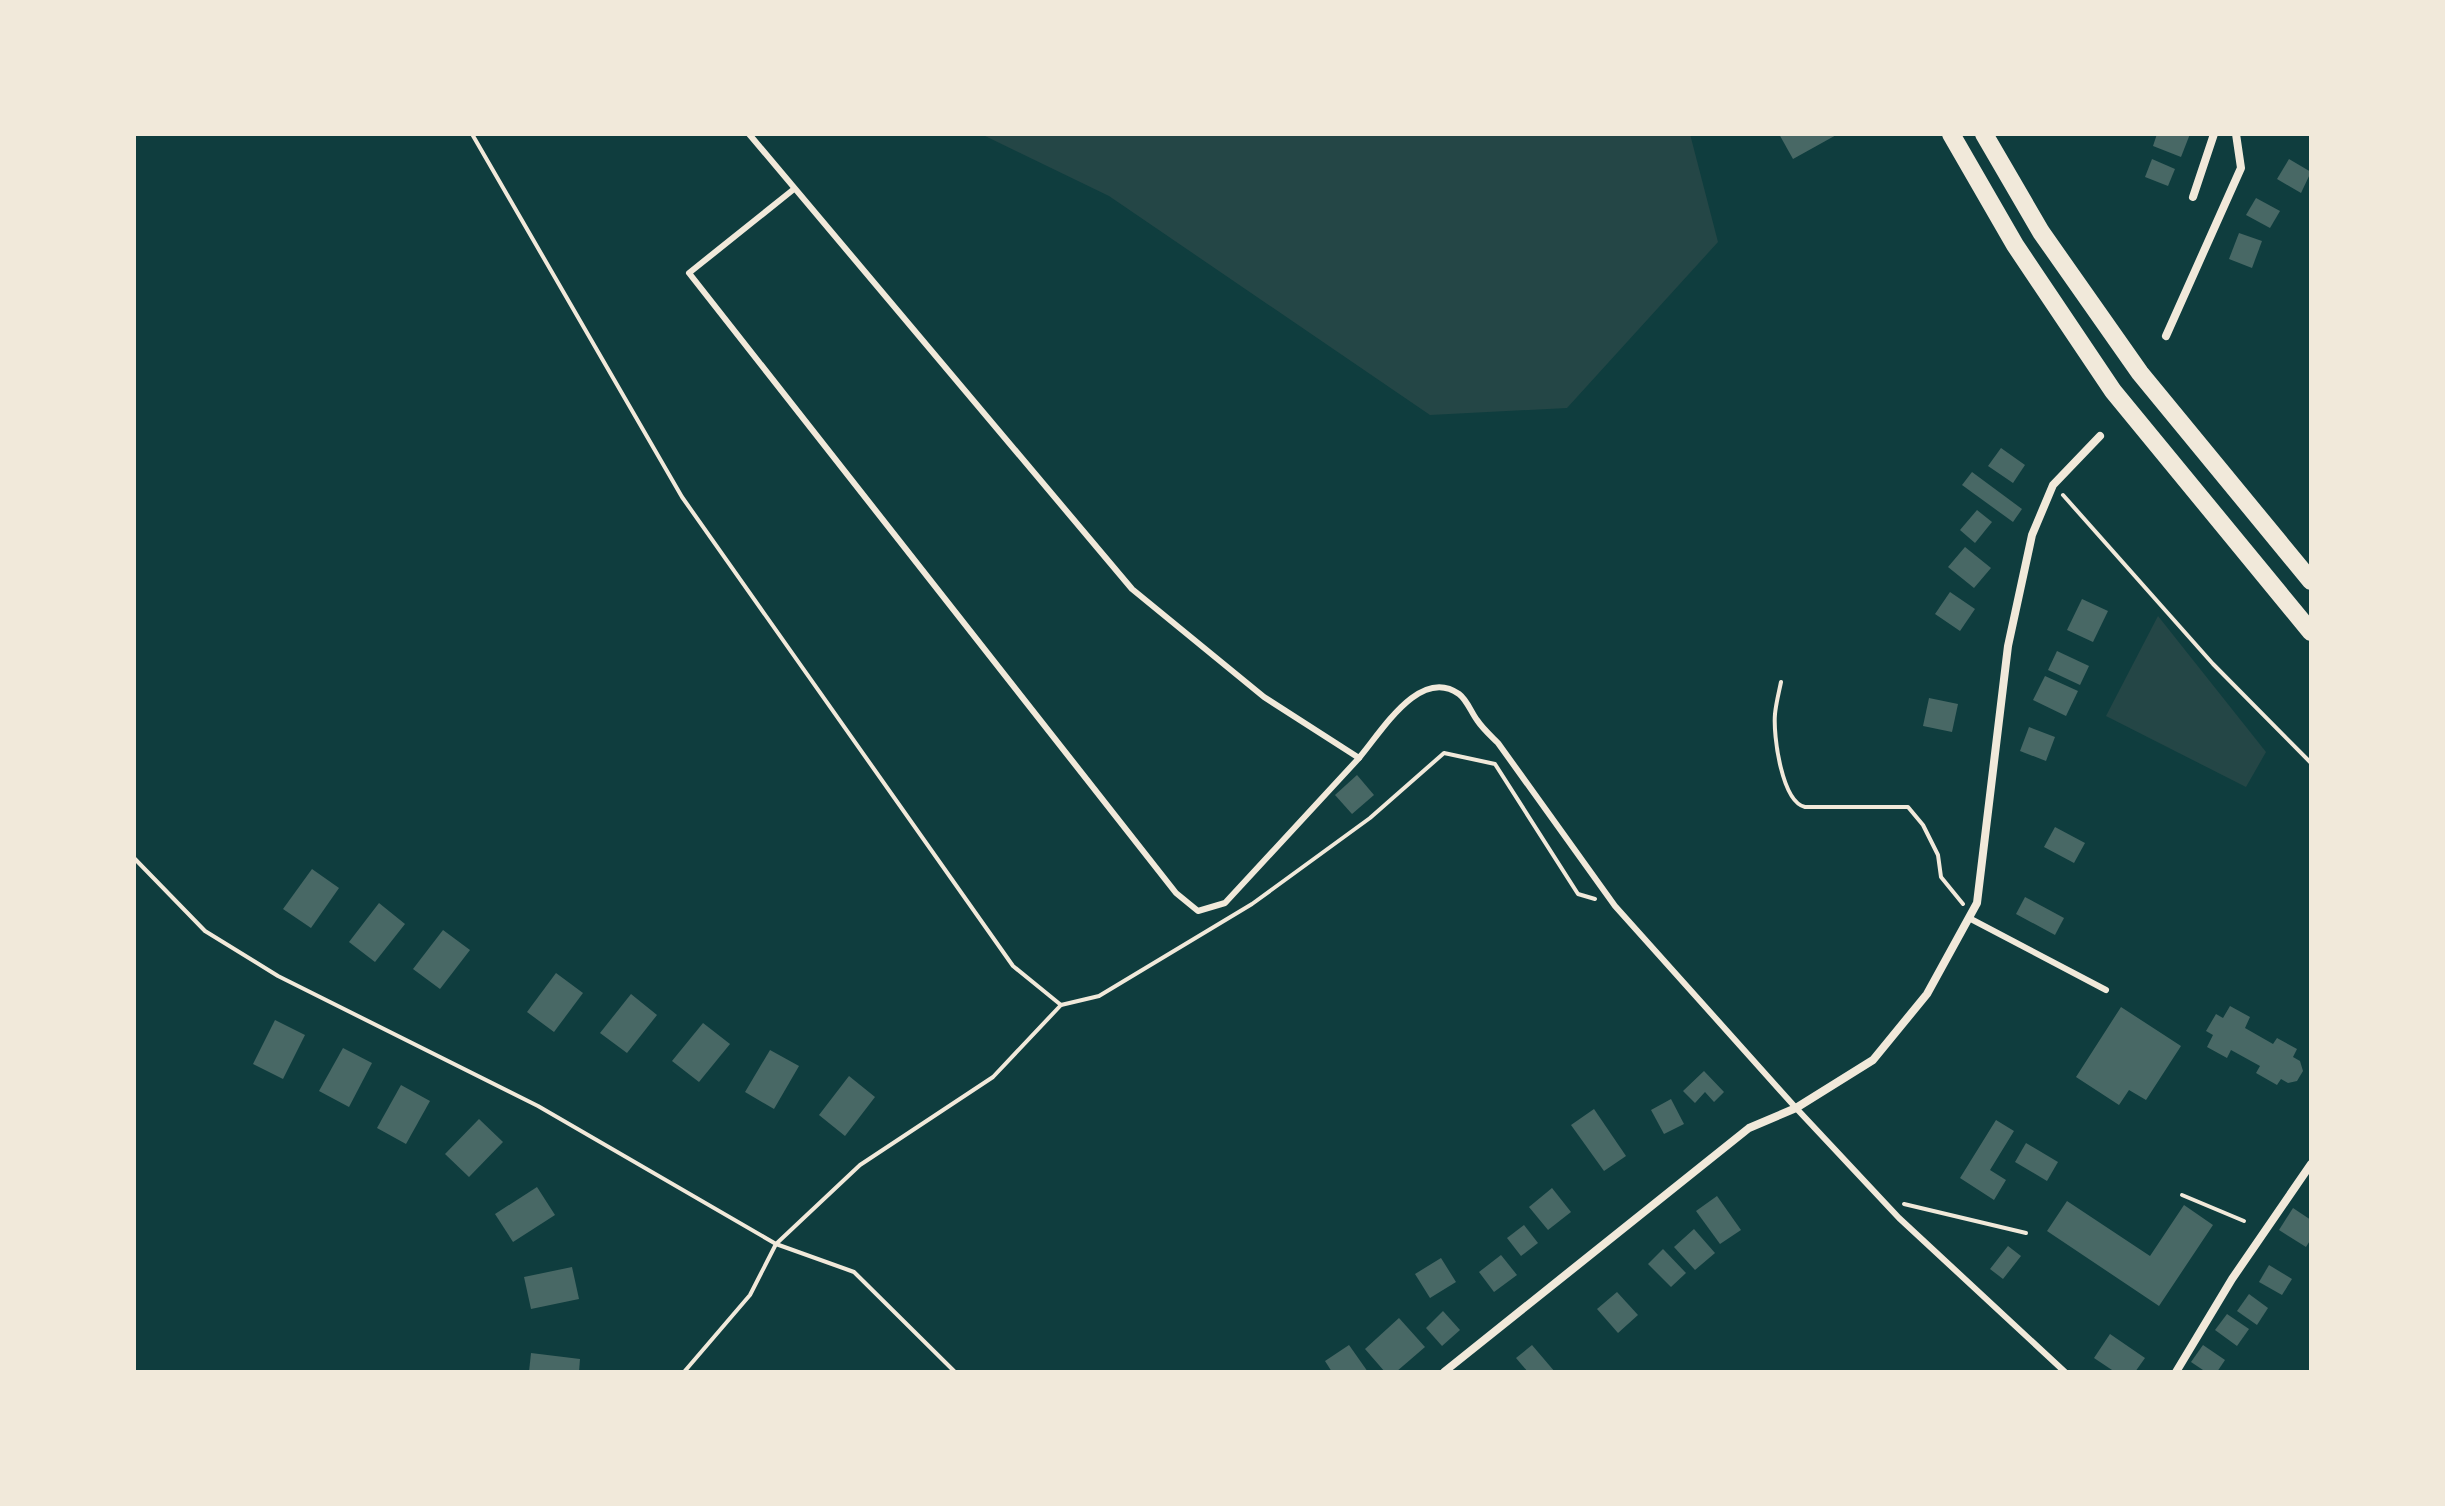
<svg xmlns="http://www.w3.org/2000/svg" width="2445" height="1506" viewBox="0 0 2445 1506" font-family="'Golos Text',sans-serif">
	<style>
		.green { fill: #244646 }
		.building { fill: #486865 }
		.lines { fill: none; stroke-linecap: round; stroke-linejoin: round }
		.path { stroke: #f1e9da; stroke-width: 4 }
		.service { stroke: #f1e9da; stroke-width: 6 }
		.minor { stroke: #f1e9da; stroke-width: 8 }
		.primary { stroke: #f1e9da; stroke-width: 18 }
	</style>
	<rect width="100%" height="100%" fill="#0f3d3e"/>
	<g class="green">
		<path d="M981 134H1690L1718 242 1567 408 1430 415 1109 196Z"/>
		<path d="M2158 616 2266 752 2246 787 2106 716Z"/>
	</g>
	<g class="building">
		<path d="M1779 134H1838L1793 159Z"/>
		<path d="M2157 134H2190L2181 157 2153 146Z"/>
		<path d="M2152 159 2175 169 2168 186 2145 177Z"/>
		<path d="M2289 159 2311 172 2301 193 2277 179Z"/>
		<path d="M2256 198 2280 211 2270 228 2246 215Z"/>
		<path d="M2239 233 2262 241 2252 268 2229 259Z"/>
		<path d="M2001 448 2025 465 2013 483 1988 466Z"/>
		<path d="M1972 472 2022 509 2013 522 1962 485Z"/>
		<path d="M1977 510 1992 522 1975 543 1960 530Z"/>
		<path d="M1965 547 1991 568 1974 588 1948 567Z"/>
		<path d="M1950 592 1975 609 1960 631 1935 614Z"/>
		<path d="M2082 599 2108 611 2093 642 2067 630Z"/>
		<path d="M2057 651 2089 666 2080 685 2048 670Z"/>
		<path d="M2045 676 2078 691 2066 716 2033 700Z"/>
		<path d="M1929 698 1958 704 1952 732 1923 726Z"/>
		<path d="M2029 727 2055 737 2046 761 2020 751Z"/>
		<path d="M1357 775 1374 795 1352 814 1335 795Z"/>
		<path d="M2055 827 2085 843 2074 863 2044 847Z"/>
		<path d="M312 869 339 888 311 928 283 909Z"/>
		<path d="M2025 897 2064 918 2055 935 2016 914Z"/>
		<path d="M379 903 405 924 375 962 349 942Z"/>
		<path d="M443 930 470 950 440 989 413 969Z"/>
		<path d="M556 973 583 993 554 1032 527 1012Z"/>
		<path d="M631 994 657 1015 627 1053 600 1033Z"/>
		<path d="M2230 1006 2250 1017 2245 1028 2273 1044 2277 1038 2297 1049 2293 1057 2300 1061 2303 1071 2297 1081 2288 1083 2281 1079 2277 1085 2256 1073 2260 1066 2231 1050 2227 1058 2207 1047 2213 1035 2206 1031 2216 1014 2223 1018Z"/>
		<path d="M2121 1007 2181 1046 2146 1100 2129 1090 2119 1105 2076 1077Z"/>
		<path d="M275 1020 305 1035 283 1079 253 1064Z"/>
		<path d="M703 1023 730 1044 699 1082 672 1061Z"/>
		<path d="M343 1048 372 1063 349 1107 319 1091Z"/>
		<path d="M770 1050 799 1066 774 1109 745 1092Z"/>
		<path d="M1704 1071 1724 1092 1714 1102 1705 1092 1695 1103 1683 1091Z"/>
		<path d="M849 1076 875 1097 845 1136 819 1115Z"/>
		<path d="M401 1085 430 1101 406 1144 377 1128Z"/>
		<path d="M1671 1099 1684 1124 1664 1134 1651 1110Z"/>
		<path d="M1594 1109 1626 1156 1604 1171 1571 1125Z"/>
		<path d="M479 1119 503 1142 469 1177 445 1154Z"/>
		<path d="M1996 1120 2014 1131 1990 1170 2006 1180 1994 1200 1960 1178Z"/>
		<path d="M2026 1143 2058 1162 2047 1181 2015 1162Z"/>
		<path d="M537 1187 555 1215 513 1242 495 1214Z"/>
		<path d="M1552 1188 1571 1212 1548 1230 1529 1207Z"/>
		<path d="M1717 1196 1741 1230 1720 1244 1696 1211Z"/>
		<path d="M2067 1201 2150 1256 2184 1205 2213 1225 2159 1306 2047 1231Z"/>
		<path d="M2293 1208 2311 1220V1239L2306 1247 2279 1230Z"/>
		<path d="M1524 1225 1538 1243 1521 1256 1507 1238Z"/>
		<path d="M1694 1229 1715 1253 1695 1270 1674 1247Z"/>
		<path d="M2008 1246 2021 1256 2003 1279 1990 1269Z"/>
		<path d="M1663 1249 1686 1273 1671 1287 1648 1264Z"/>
		<path d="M1501 1255 1517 1275 1494 1292 1479 1272Z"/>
		<path d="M1441 1258 1456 1282 1430 1298 1415 1274Z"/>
		<path d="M2269 1265 2292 1279 2282 1295 2259 1282Z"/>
		<path d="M572 1267 579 1299 531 1309 524 1277Z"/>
		<path d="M1617 1292 1638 1315 1618 1333 1597 1309Z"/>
		<path d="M2249 1294 2268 1308 2257 1325 2237 1311Z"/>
		<path d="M1443 1311 1460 1330 1442 1346 1426 1328Z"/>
		<path d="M2227 1314 2249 1329 2237 1346 2215 1330Z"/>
		<path d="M1399 1318 1425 1347 1396 1372H1385L1365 1349Z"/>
		<path d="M2110 1334 2145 1358 2135 1372H2115L2094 1358Z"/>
		<path d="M1349 1345 1368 1372H1332L1325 1361Z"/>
		<path d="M1532 1345 1555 1372H1528L1516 1358Z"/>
		<path d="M2203 1345 2225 1360 2217 1372H2206L2191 1362Z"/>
		<path d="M531 1353 580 1359 579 1372H529Z"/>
	</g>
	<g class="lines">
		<g class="path">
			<path d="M472 134 682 497 1013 966 1061 1005 1099 996 1252 904 1370 818 1444 753 1495 764 1578 894 1595 899"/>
			<path d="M2063 495 2213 664 2311 763"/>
			<path d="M1781 682C1779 692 1776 703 1775 714 1773 736 1782 802 1805 807H1908L1923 825 1938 855 1941 877 1963 904"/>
			<path d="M134 858 205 931 278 976 538 1106 776 1244 854 1272 955 1372"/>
			<path d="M2182 1195 2244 1221"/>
			<path d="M1904 1204 2026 1233"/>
			<path d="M684 1372 750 1295 776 1244 860 1165 993 1077 1061 1005"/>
		</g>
		<g class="service">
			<path d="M749 134 1132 589 1264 697 1359 758C1382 731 1420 666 1459 694 1467 700 1471 712 1477 720 1483 729 1491 736 1498 743L1615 906 1796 1108 1899 1218 2065 1372"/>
			<path d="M794 189 689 273 1176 893 1198 911 1225 903 1359 758"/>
			<path d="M1969 918 2106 990"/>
		</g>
		<g class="minor">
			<path d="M2193 197 2214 134"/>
			<path d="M2166 336 2241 168 2236 134"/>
			<path d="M1444 1372 1749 1128 1796 1108 1873 1060 1927 994 1977 903 2008 646 2032 535 2053 485 2100 436"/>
			<path d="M2176 1372 2232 1279 2311 1164"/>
		</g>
		<g class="primary">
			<path d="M1951 134 2015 245 2113 391 2311 632"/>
			<path d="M1984 134 2041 232 2140 373 2311 581"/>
		</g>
	</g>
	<rect width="2445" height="1506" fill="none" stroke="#f1e9da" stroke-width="272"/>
</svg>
